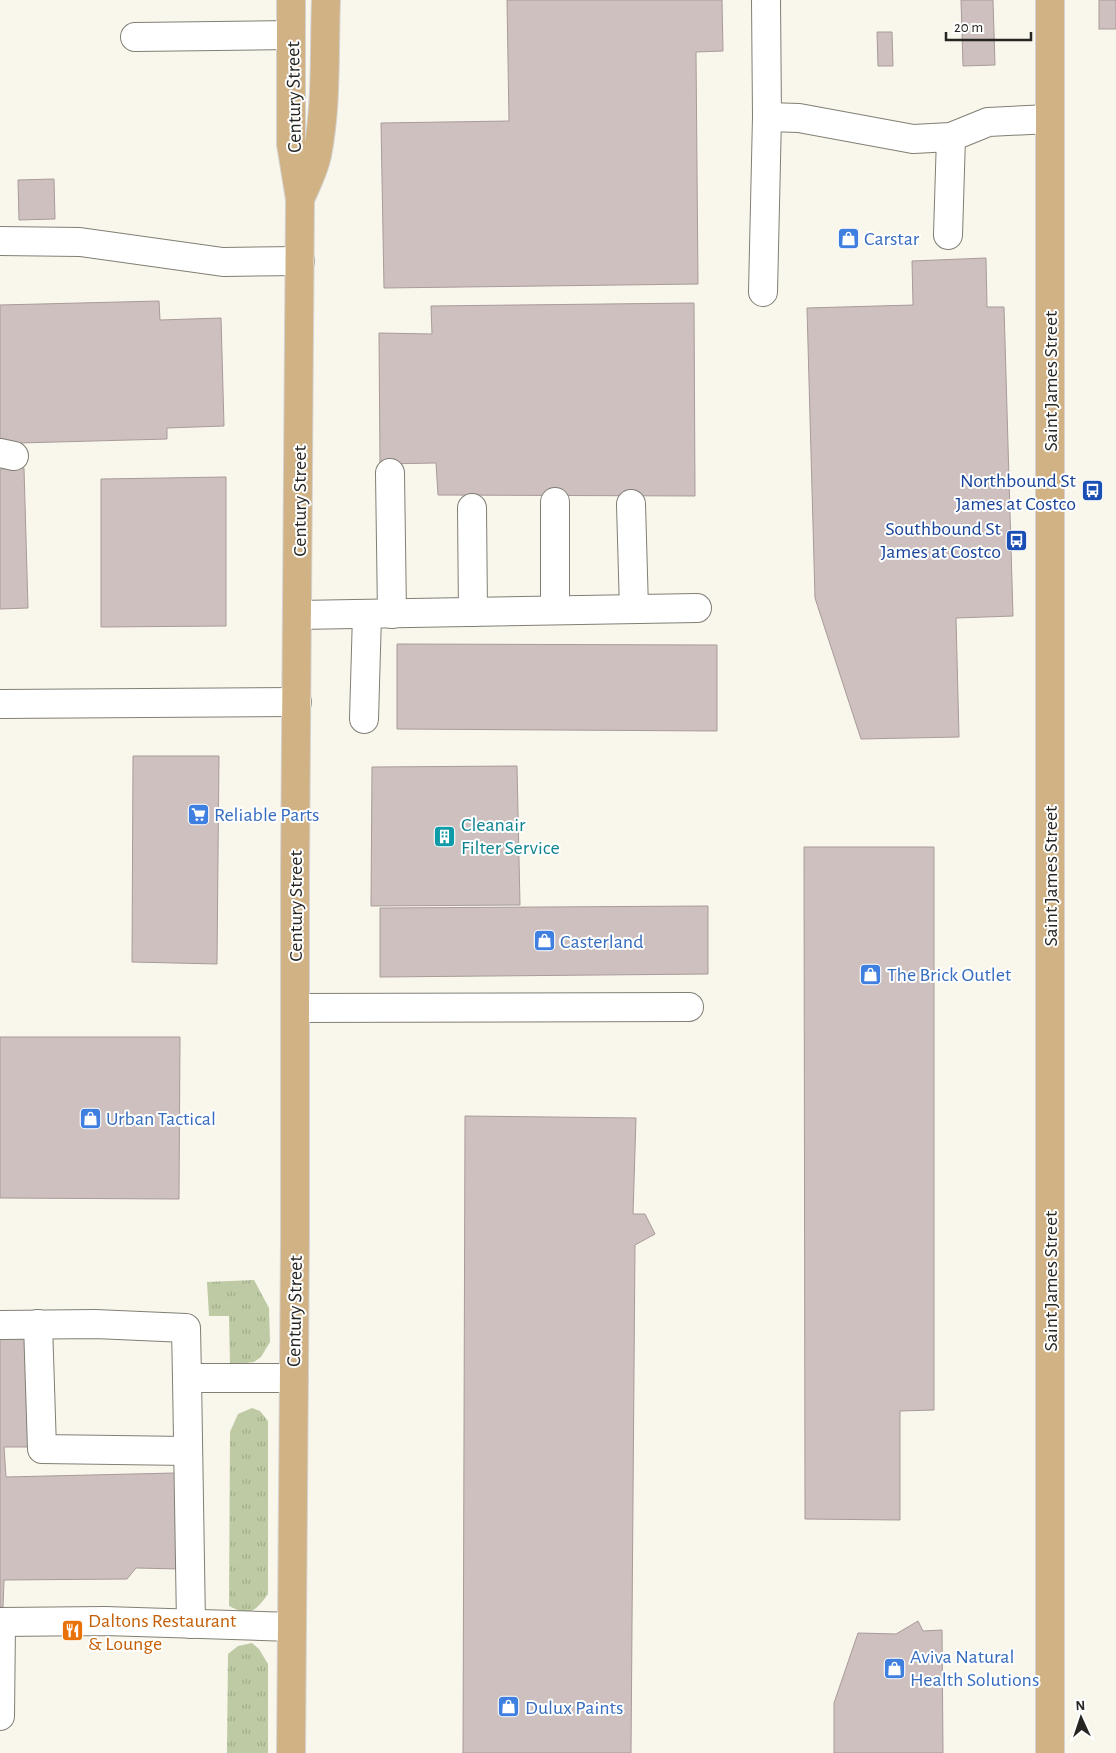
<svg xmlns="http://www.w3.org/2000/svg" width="1116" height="1753" viewBox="0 0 1116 1753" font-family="'Alegreya Sans',sans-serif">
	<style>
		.grass { fill: url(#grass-tufts) }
		.building { fill: #cdc0bf; stroke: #a89b9a }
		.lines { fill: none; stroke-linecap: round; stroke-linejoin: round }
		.minor-casing { stroke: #817f75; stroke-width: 30 }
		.major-casing { stroke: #d4d3d3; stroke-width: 30 }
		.minor { stroke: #fff; stroke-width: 28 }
		.major { stroke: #d1b285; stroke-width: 28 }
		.labels { text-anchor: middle; stroke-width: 4; stroke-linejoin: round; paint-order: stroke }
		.street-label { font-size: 20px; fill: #262521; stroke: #fff }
		.shop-label { font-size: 20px; fill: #366cbe; stroke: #fff; text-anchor: start }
		.transit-label { font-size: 20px; fill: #164399; stroke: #fff; text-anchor: end }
		.culture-label { font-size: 20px; fill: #0d838f; stroke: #fff; text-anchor: start }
		.food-label { font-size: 20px; fill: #c56008; stroke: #fff; text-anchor: start }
	</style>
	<defs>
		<pattern id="grass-tufts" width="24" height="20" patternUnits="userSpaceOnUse" patternTransform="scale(1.25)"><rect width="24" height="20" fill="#bdcaa4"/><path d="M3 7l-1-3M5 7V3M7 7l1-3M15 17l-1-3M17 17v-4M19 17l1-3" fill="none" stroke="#a2ad8d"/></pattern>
	</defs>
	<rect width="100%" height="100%" fill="#f9f6eb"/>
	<g class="grass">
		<path d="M254 1280 269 1308 270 1342 261 1357 254 1362 230 1365 229 1316H209L207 1282Z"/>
		<path d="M252 1408 260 1411 268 1421V1594C255 1612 249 1617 229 1606L230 1432 238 1414Z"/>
		<path d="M252 1643 259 1649 268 1664V1753H227L228 1654 238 1646Z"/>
	</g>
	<g class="building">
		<path d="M507 0H722L723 51 696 52 698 284 384 288 381 123 509 121Z"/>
		<path d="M961 0H993L995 65 963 66Z"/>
		<rect x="1099" y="0" width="17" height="29"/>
		<path d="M877 32H892L893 66H878Z"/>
		<path d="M54 179 55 219 19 220 18 180Z"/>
		<path d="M986 258 987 307H1004L1013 616 956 618 959 737 861 739 815 598 807 308 913 305 912 261Z"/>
		<path d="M159 301 160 320 221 318 224 426 167 428V439L19 443 0 438V305Z"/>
		<path d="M694 303 695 496 438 495 436 463 380 464 379 333 432 334 431 306Z"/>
		<path d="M24 468 28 608 0 609V469Z"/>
		<path d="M226 477V626L101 627V479Z"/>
		<path d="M397 644 717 645V731L397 729Z"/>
		<path d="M133 756H219L217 964 132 962Z"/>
		<path d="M517 766 520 905 371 906 372 767Z"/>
		<path d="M804 847H934V1410L900 1411V1520L805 1519Z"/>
		<path d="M708 906V974L380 977V908Z"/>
		<path d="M0 1037H180L179 1199 0 1198Z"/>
		<path d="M465 1116 636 1118 633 1214H645L655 1234 635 1245 631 1753H463Z"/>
		<path d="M30 1331 31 1447H4L6 1477 175 1473 180 1569 136 1568 127 1579 4 1580 3 1607H0V1332Z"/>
		<path d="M918 1621 923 1631 942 1630 943 1753H834V1703L858 1633 896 1634Z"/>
	</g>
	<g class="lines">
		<defs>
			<g id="minor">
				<path d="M766 0 767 117"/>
				<path d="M135 37 291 35"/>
				<path d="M948 235 951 137"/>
				<path d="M0 241 80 242 223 262 300 261"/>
				<path d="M763 292 767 117 799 118 913 139 951 137 988 122 1049 119"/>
				<path d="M0 453 14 456"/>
				<path d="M390 473 392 614"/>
				<path d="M555 502V610"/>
				<path d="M631 504 634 609"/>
				<path d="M472 508 473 612"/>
				<path d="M298 615 697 608"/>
				<path d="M0 704 297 702"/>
				<path d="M364 719 367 615"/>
				<path d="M295 1008 689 1007"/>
				<path d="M38 1324 42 1449 188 1451"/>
				<path d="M0 1325 95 1324 186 1328 187 1378H294"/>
				<path d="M187 1378 191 1624"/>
				<path d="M0 1622 105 1621 292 1627"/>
				<path d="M0 1716 1 1622"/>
			</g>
			<g id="major">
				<path d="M1050 0V1753"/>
				<path d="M300 199C306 185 314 170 317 155 327 105 324 51 326 0"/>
				<path d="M291 1753 295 1240V871L300 199 291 144V0"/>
			</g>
		</defs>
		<use href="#minor" class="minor-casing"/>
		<use href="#major" class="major-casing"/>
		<use href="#minor" class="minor"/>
		<use href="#major" class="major"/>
	</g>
	<defs>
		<symbol id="shop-square" viewBox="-11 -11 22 22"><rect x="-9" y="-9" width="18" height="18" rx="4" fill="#3f7fe0" stroke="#fff"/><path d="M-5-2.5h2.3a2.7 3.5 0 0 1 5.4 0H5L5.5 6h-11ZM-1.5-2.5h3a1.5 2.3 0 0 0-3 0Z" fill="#fff"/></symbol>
		<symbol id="bus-square" viewBox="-11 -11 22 22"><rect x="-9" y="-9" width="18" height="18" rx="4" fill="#1a4fb4" stroke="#fff"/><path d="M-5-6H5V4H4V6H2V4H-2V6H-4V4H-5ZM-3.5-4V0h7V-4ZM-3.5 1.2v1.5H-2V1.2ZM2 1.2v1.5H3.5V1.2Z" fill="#fff"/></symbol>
		<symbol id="supermarket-square" viewBox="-11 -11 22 22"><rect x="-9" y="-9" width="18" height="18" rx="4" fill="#3f7fe0" stroke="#fff"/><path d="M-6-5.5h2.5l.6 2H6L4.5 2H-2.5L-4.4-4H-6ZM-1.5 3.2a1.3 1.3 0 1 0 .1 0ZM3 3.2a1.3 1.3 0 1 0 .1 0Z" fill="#fff"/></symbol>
		<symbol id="building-square" viewBox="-11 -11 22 22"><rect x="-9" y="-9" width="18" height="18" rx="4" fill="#0f9aa8" stroke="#fff"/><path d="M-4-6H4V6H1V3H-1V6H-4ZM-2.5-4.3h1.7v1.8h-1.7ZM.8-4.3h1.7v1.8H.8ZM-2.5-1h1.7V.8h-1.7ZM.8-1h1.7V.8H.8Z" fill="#fff"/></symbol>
		<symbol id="restaurant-square" viewBox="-11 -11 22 22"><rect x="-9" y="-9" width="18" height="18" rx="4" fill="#e8710a" stroke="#fff"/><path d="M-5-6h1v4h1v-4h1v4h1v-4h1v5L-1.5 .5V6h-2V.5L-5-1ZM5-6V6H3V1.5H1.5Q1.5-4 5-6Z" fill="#fff"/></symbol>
	</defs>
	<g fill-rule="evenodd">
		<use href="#shop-square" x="836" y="226" width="25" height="25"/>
		<use href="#bus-square" x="1080" y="478" width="25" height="25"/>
		<use href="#bus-square" x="1004" y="528" width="25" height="25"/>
		<use href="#supermarket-square" x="186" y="802" width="25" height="25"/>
		<use href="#building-square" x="432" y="824" width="25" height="25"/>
		<use href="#shop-square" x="532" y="928" width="25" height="25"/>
		<use href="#shop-square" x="858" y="962" width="25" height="25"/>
		<use href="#shop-square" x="78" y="1106" width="25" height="25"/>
		<use href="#restaurant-square" x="60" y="1618" width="25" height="25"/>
		<use href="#shop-square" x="882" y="1656" width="25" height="25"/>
		<use href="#shop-square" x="496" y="1694" width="25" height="25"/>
	</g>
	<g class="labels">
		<g class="street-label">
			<text transform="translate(293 97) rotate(-91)" y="7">Century Street</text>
			<text transform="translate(1050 381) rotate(-90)" y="7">Saint James Street</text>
			<text transform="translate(299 501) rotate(-90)" y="7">Century Street</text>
			<text transform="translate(1050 876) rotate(-90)" y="7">Saint James Street</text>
			<text transform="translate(295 906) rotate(-90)" y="7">Century Street</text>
			<text transform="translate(1050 1281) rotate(-90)" y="7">Saint James Street</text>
			<text transform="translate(294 1311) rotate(-89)" y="7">Century Street</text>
		</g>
		<g class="shop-label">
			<text x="864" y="245">Carstar</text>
			<text x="214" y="821">Reliable Parts</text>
			<text x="560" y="948">Casterland</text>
			<text x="887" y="981">The Brick Outlet</text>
			<text x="106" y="1125">Urban Tactical</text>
			<text x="910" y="1663">Aviva Natural<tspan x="910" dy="23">Health Solutions</tspan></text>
			<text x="525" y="1714">Dulux Paints</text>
		</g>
		<g class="transit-label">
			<text x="1076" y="487">Northbound St<tspan x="1076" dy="23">James at Costco</tspan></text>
			<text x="1001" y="535">Southbound St<tspan x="1001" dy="23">James at Costco</tspan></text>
		</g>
		<g class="culture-label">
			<text x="461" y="831">Cleanair<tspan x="461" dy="23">Filter Service</tspan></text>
		</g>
		<g class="food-label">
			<text x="88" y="1627">Daltons Restaurant<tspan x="88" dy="23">&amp; Lounge</tspan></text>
		</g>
	</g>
	<g transform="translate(1081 1718) rotate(357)" stroke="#ffffff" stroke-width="4" paint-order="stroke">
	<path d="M0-4L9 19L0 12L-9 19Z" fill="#262521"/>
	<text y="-8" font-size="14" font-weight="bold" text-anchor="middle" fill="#262521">N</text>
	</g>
	<path d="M946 32v8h85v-8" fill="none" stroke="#262521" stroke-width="2.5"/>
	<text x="954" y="32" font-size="15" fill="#262521" stroke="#ffffff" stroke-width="4" paint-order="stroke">20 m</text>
</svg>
